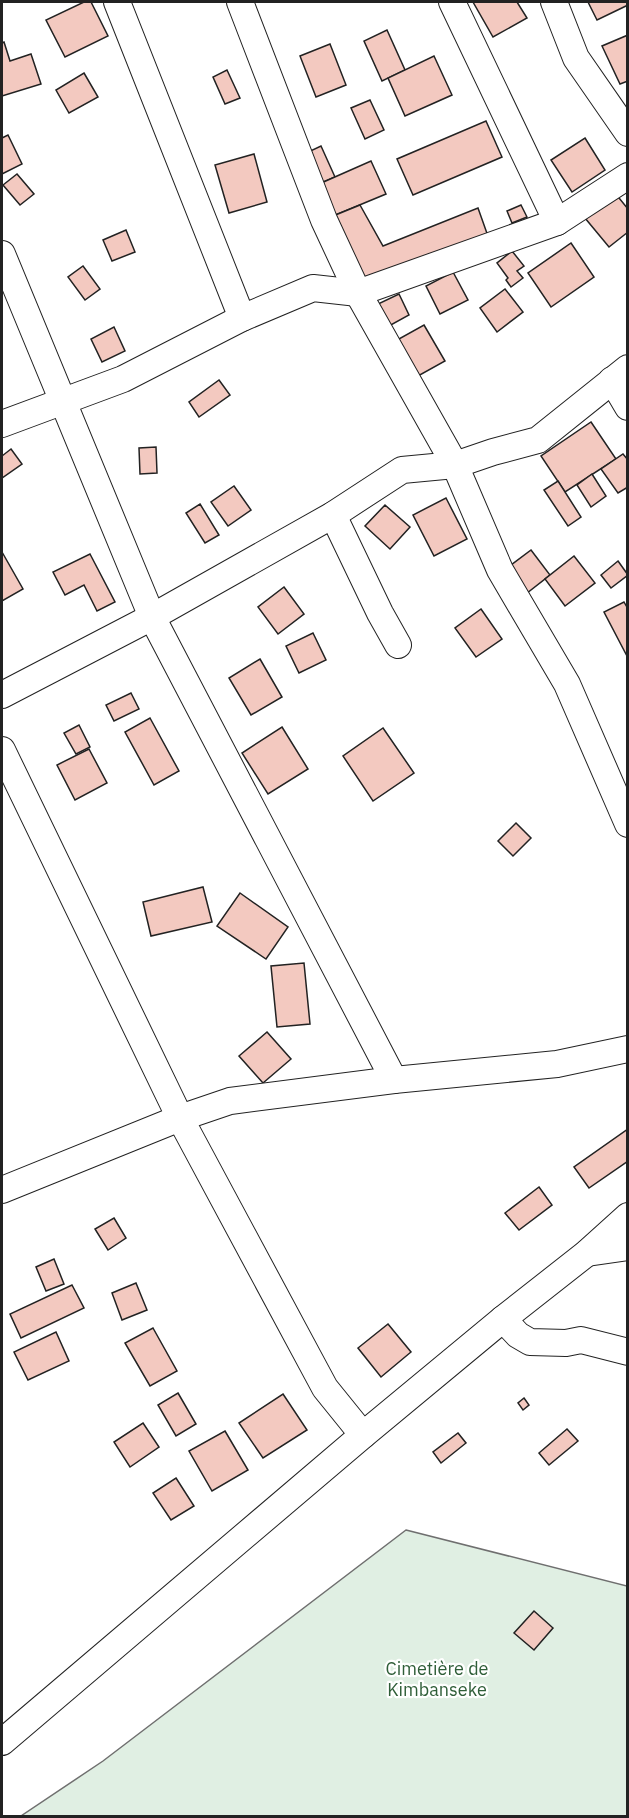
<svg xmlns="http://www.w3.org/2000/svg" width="629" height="1818" viewBox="0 0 629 1818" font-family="'IBM Plex Sans',sans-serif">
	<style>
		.green { fill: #e0efe3; stroke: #6f6f6f; stroke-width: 1.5 }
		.building { fill: #f3c9c0; stroke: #222; stroke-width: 1.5 }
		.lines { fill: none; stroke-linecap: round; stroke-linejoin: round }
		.minor-casing { stroke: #222; stroke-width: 28 }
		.minor { stroke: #fff; stroke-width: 26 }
		.labels { text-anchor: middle; stroke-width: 4.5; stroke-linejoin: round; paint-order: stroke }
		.park-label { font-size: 18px; fill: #2f5e38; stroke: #fff }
	</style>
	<rect width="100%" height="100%" fill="#fff"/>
	<path class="green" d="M406 1530 627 1586V1816H21L103 1761Z"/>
	<g class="building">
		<path d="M84 2H91L108 36 65 57 46 20Z"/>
		<path d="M473 2H517L527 18 493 37Z"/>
		<path d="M588 2H627L628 5 597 20Z"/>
		<path d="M387 30 405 70 382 81 364 41Z"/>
		<path d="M628 35V81L620 84 602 46Z"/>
		<path d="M4 42 10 61 31 54 41 84 2 96V43Z"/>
		<path d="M330 44 346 85 316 97 300 56Z"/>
		<path d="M434 56 452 95 405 116 388 78Z"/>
		<path d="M227 70 240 98 225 104 213 77Z"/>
		<path d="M84 73 98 97 69 113 56 90Z"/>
		<path d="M370 100 384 130 365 139 351 108Z"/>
		<path d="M486 121 502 157 413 195 397 159Z"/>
		<path d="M8 135 22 164 2 174V138Z"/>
		<path d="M585 138 605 170 572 192 551 160Z"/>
		<path d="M321 146 335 177 319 184 306 153Z"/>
		<path d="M254 154 267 202 229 213 215 165Z"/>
		<path d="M371 161 386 194 333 216 319 184Z"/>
		<path d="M17 174 34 194 20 205 3 185Z"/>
		<path d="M615 193 628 209V232L609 247 585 218Z"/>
		<path d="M360 205 383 246 478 208 489 239 364 283 333 216Z"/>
		<path d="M521 205 527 217 512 223 507 211Z"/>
		<path d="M126 230 135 252 112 261 103 240Z"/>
		<path d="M571 243 594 277 551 307 528 273Z"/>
		<path d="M512 251 524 266 517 271 523 278 511 287 506 280 508 278 497 263Z"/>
		<path d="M83 266 100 289 85 300 68 277Z"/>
		<path d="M453 272 468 300 440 314 426 286Z"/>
		<path d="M505 289 523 312 497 332 480 308Z"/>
		<path d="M399 294 409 315 389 326 378 304Z"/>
		<path d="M424 325 445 361 418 376 397 340Z"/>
		<path d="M114 327 125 351 102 362 91 339Z"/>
		<path d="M219 380 230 395 199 417 189 402Z"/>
		<path d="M591 422 616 459 565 492 541 456Z"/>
		<path d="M156 447 157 473 140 474 139 448Z"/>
		<path d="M11 449 22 464 2 478V456Z"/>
		<path d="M623 454 628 460V487L618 493 601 469Z"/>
		<path d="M592 474 606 496 591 507 577 485Z"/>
		<path d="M558 481 581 517 568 526 544 490Z"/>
		<path d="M234 486 251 510 228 526 211 502Z"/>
		<path d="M446 498 467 539 434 556 413 515Z"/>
		<path d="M200 504 219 535 205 543 186 513Z"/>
		<path d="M385 505 410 527 390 549 365 526Z"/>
		<path d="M531 550 550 575 522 597 503 571Z"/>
		<path d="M2 552 23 589 2 601Z"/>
		<path d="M90 554 115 602 97 611 84 585 65 595 53 572Z"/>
		<path d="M574 556 595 583 565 606 545 579Z"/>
		<path d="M618 561 628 575 611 588 601 575Z"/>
		<path d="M284 587 304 614 278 634 258 607Z"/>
		<path d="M624 602 628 609V658L604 612Z"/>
		<path d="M481 609 502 639 476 657 455 628Z"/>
		<path d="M313 633 326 660 299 673 286 646Z"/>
		<path d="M260 659 282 697 251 715 229 678Z"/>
		<path d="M131 693 139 709 114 721 106 705Z"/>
		<path d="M150 718 179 771 154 785 125 732Z"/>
		<path d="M79 725 90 747 76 754 64 733Z"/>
		<path d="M282 727 308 769 268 794 242 753Z"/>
		<path d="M383 728 414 773 373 801 343 756Z"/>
		<path d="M89 749 107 783 75 800 57 765Z"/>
		<path d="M516 823 531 838 513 856 498 841Z"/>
		<path d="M203 887 212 922 151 936 143 902Z"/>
		<path d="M240 893 288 927 266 959 217 926Z"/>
		<path d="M304 963 310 1024 277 1027 271 966Z"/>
		<path d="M267 1032 291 1059 263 1083 239 1056Z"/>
		<path d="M628 1129V1161L589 1188 574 1167Z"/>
		<path d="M539 1187 552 1205 519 1230 505 1213Z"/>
		<path d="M114 1218 126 1238 108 1250 95 1229Z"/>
		<path d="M54 1259 64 1284 46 1291 36 1267Z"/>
		<path d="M136 1283 147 1310 122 1320 112 1293Z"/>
		<path d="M72 1285 84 1308 21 1338 10 1314Z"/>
		<path d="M388 1324 411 1352 381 1377 358 1348Z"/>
		<path d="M153 1328 177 1371 150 1386 125 1343Z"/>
		<path d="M56 1332 69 1361 28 1380 14 1352Z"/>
		<path d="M178 1393 196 1424 176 1436 158 1405Z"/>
		<path d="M283 1394 307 1430 263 1458 239 1423Z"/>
		<path d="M524 1398 529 1405 523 1410 518 1403Z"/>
		<path d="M143 1423 159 1447 130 1467 114 1442Z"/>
		<path d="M567 1429 578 1441 549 1465 539 1453Z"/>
		<path d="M225 1431 248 1470 212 1491 189 1451Z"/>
		<path d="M458 1433 466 1443 441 1463 433 1452Z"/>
		<path d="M176 1478 194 1506 171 1520 153 1493Z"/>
		<path d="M534 1611 553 1628 534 1650 514 1633Z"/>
	</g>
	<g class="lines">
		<defs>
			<g id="minor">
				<path d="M117 2 242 318"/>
				<path d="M240 2 324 220 358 293 455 465 500 570 567 684 628 824"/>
				<path d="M452 2 557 222"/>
				<path d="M554 2 576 58 628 133"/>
				<path d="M2 254 152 617 394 1080"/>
				<path d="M612 380 628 407"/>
				<path d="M2 424 123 379 242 318 313 288 358 293 557 222 628 176"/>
				<path d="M333 515 380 613 398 645"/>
				<path d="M2 695 152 617 333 515 402 470 455 465 493 452 538 440 628 368"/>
				<path d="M2 750 180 1118 325 1388 363 1435"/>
				<path d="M2 1190 180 1118 230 1101 394 1080 557 1064 628 1049"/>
				<path d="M587 1253 628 1247"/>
				<path d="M503 1319 518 1335 530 1342 566 1343 581 1340 628 1352"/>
				<path d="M2 1742 363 1435 503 1319 587 1253 628 1216"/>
			</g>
		</defs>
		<use href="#minor" class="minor-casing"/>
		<use href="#minor" class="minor"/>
	</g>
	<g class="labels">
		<g class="park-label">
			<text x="437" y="1675">Cimetière de<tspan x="437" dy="21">Kimbanseke</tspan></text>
		</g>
	</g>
	<rect width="629" height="1818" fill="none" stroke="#222222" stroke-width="6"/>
</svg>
